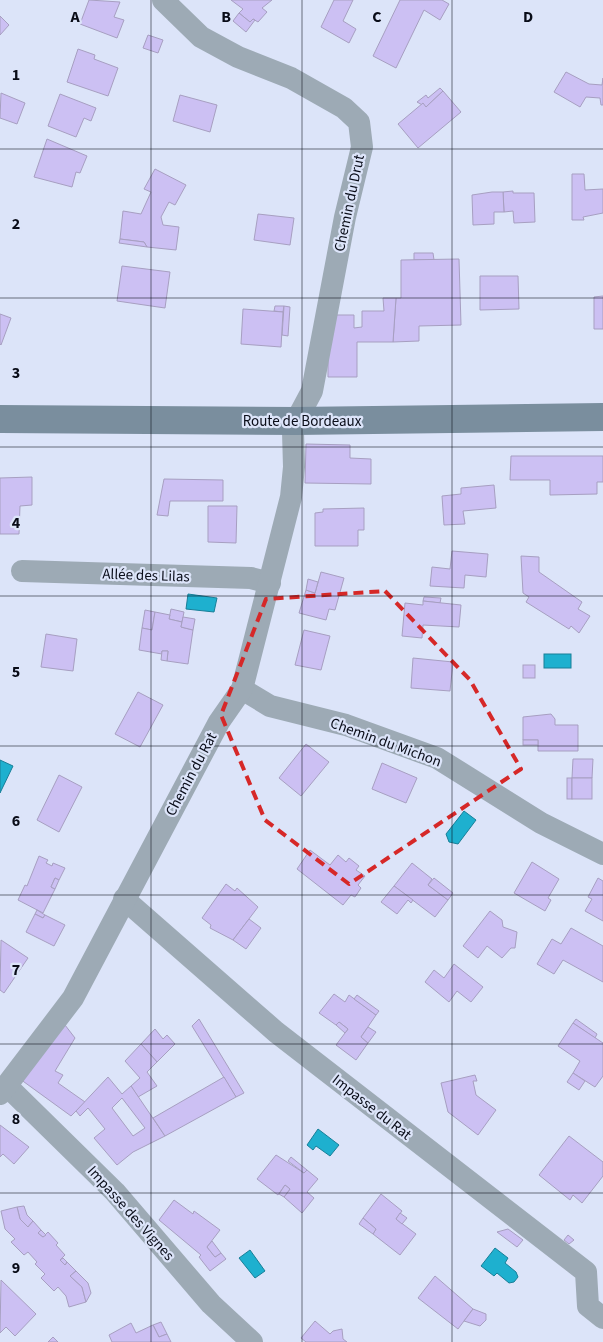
<svg xmlns="http://www.w3.org/2000/svg" width="603" height="1342" viewBox="0 0 603 1342" font-family="'Source Sans 3',sans-serif">
	<style>
		.water { fill: #1eb0cf; stroke: #187f98 }
		.building { fill: #ccc0f3; stroke: #a79fc1; fill-rule: evenodd }
		.lines { fill: none; stroke-linecap: round; stroke-linejoin: round }
		.minor { stroke: #9daab5; stroke-width: 22 }
		.secondary { stroke: #7a8e9e; stroke-width: 28 }
		.marked { fill: none; stroke: #d62828; stroke-width: 4; stroke-dasharray: 10 6; stroke-linejoin: round }
		.grid { fill: none; stroke: #090c18; stroke-width: 1; stroke-opacity: 0.55 }
		.labels { text-anchor: middle; stroke-width: 4.5; stroke-linejoin: round; paint-order: stroke }
		.street-label { font-size: 15px; fill: #090c18; stroke: #dce4f9 }
		.grid-label { font-size: 16px; text-anchor: middle; font-weight: bold; fill: #090c18; stroke: #dce4f9; stroke-width: 4.5; stroke-linejoin: round; paint-order: stroke }
	</style>
	<rect width="100%" height="100%" fill="#dce4f9"/>
	<g class="water">
		<path d="M188 594 217 598 214 612 186 609Z"/>
		<rect x="544" y="654" width="27" height="14"/>
		<path d="M0 760 13 766 0 793Z"/>
		<path d="M464 811 476 820 458 844 449 842 446 834Z"/>
		<path d="M318 1129 339 1145 330 1156 316 1146 313 1150 307 1145Z"/>
		<path d="M495 1248 508 1258 505 1263 516 1272 518 1277 514 1282 509 1283 497 1273 494 1276 481 1266Z"/>
		<path d="M250 1250 265 1271 255 1278 239 1258Z"/>
	</g>
	<g class="building">
		<path d="M89 0 120 2 114 17 124 20 117 38 80 24Z"/>
		<path d="M231 0H272L262 8 267 12 258 22 253 19 250 22 239 13 243 9Z"/>
		<path d="M334 0H353L343 21 356 29 349 43 321 27Z"/>
		<path d="M400 0H442L449 4 440 20 424 10 396 68 373 56Z"/>
		<path d="M239 13 250 22 253 19 255 20 246 32 233 21Z"/>
		<path d="M0 16 9 25 0 35Z"/>
		<path d="M148 35 163 40 158 53 143 48Z"/>
		<path d="M78 49 95 55 94 59 118 68 108 96 67 82Z"/>
		<path d="M566 72 589 84 602 85 603 78V105H601L600 98 586 97 580 107 554 92Z"/>
		<path d="M440 88 443 91 426 107 417 102 426 95 428 98Z"/>
		<path d="M443 91 461 112 418 148 398 124 423 103 426 107Z"/>
		<path d="M1 93 25 103 17 124 0 118Z"/>
		<path d="M60 94 96 108 91 121 84 118 76 137 48 126Z"/>
		<path d="M180 95 217 105 210 132 173 121Z"/>
		<path d="M47 139 87 156 80 173 76 172 72 187 34 177Z"/>
		<path d="M155 169 186 185 175 205 169 202 161 217 163 225 179 227 176 250 147 247 144 242 120 239 123 211 141 214 151 192 144 189Z"/>
		<path d="M572 174H584L585 190 603 189V213L583 217 584 220H572Z"/>
		<path d="M513 191V193H534L535 222 514 223 513 211 504 212 503 192Z"/>
		<path d="M492 192H503L504 212H494V224L473 225 472 195Z"/>
		<path d="M258 214 294 218 290 245 254 240Z"/>
		<path d="M120 239 144 242 147 247 119 243Z"/>
		<path d="M414 253H433L434 260H414Z"/>
		<path d="M459 259 461 325 419 326V341L393 342 396 298H401V260Z"/>
		<path d="M122 266 170 272 165 308 117 301Z"/>
		<path d="M480 276H518L519 309 480 310Z"/>
		<path d="M603 296V329H594V297Z"/>
		<path d="M383 298H396L393 342H357V377H328V328L334 315H354V328L362 327V311H384Z"/>
		<path d="M275 306H284L283 312 274 311Z"/>
		<path d="M284 306 290 307 288 336 282 335Z"/>
		<path d="M243 309 283 312 281 347 241 344Z"/>
		<path d="M0 314 11 318 1 345 0 344Z"/>
		<path d="M306 444 350 445V458L371 459V484L305 483Z"/>
		<path d="M511 456H603V482H597V494L550 495V480H510Z"/>
		<path d="M32 477V505L20 506 19 534H0V478Z"/>
		<path d="M164 479 223 480V501H170L168 516 157 515Z"/>
		<path d="M494 485 496 508 463 511 465 524 444 525 442 496 461 494V488Z"/>
		<path d="M208 506H237L236 543 208 542Z"/>
		<path d="M364 508V530H358V546H315V513L323 512V509Z"/>
		<path d="M452 551 488 554 486 577 465 575 464 588 430 586 432 567 450 569Z"/>
		<path d="M521 556 539 557V572L582 602 578 609 590 616 579 633 571 626 569 629 526 602 529 597 523 593Z"/>
		<path d="M321 572 344 578 335 610 329 609 326 620 299 613 306 590 315 593Z"/>
		<path d="M308 579 318 582 315 593 306 590Z"/>
		<path d="M424 597 441 598 440 603 423 601Z"/>
		<path d="M423 601 461 605 459 627 423 625 422 638 402 636 405 603 423 605Z"/>
		<path d="M171 609 184 612 182 622 169 619Z"/>
		<path d="M145 610 155 612 152 630 142 628Z"/>
		<path d="M155 612 170 615 169 619 182 622 181 627 193 630 188 664 167 661 168 651H162V654L139 650 142 628 152 630Z"/>
		<path d="M183 617 195 619 193 630 181 627Z"/>
		<path d="M304 630 330 636 321 670 295 665Z"/>
		<path d="M46 634 77 639 73 671 41 667Z"/>
		<path d="M162 651H168L167 661 161 660Z"/>
		<path d="M413 658 453 662 450 691 411 688Z"/>
		<rect x="523" y="665" width="12" height="13"/>
		<path d="M138 692 163 705 140 747 115 734Z"/>
		<path d="M551 714 555 719V725H578V751H538V740H523V717Z"/>
		<rect x="523" y="740" width="15" height="5"/>
		<path d="M306 744 329 762 301 796 279 778Z"/>
		<path d="M573 759H593L592 778H572Z"/>
		<path d="M382 763 417 778 406 803 372 789Z"/>
		<path d="M59 775 82 787 59 832 37 820Z"/>
		<rect x="567" y="778" width="5" height="21"/>
		<rect x="572" y="778" width="20" height="21"/>
		<path d="M310 850 330 865 338 855 346 862 349 858 359 866 356 870 365 876 358 885 361 888 355 897 351 895 343 905 297 869Z"/>
		<path d="M39 856 48 860 46 863 52 866 53 863 65 868 59 880 55 878 51 887 55 889 43 913 18 900 25 885 27 886Z"/>
		<path d="M532 862 559 879 548 898 551 900 545 911 514 893Z"/>
		<path d="M412 863 432 879 428 885 448 900 435 917 394 886Z"/>
		<path d="M55 878 59 880 55 889 51 887Z"/>
		<path d="M434 878 453 893 448 900 428 885Z"/>
		<path d="M598 878 603 881V921L585 911 592 899 588 897Z"/>
		<path d="M226 884 235 891 237 888 258 907 233 940 210 928 211 925 202 918Z"/>
		<path d="M394 886 413 900 411 903 408 900 397 914 381 902Z"/>
		<path d="M37 910 45 915 43 918 35 914Z"/>
		<path d="M490 911 502 920 503 927 517 932 515 948H511L502 958 487 946 478 958 463 946Z"/>
		<path d="M35 914 43 918 45 915 65 925 54 946 26 932Z"/>
		<path d="M249 919 261 928 246 949 233 940Z"/>
		<path d="M571 928 603 946V982L563 960 554 974 537 964 552 939 561 944Z"/>
		<path d="M1 940 28 958 4 993 0 990Z"/>
		<path d="M454 964 483 987 471 1002 457 991 449 1002 425 982 434 970 444 978Z"/>
		<path d="M334 994 345 1002 349 995 376 1015 361 1037 368 1043 356 1060 336 1045 348 1029 339 1022 336 1025 319 1013Z"/>
		<path d="M357 995 379 1011 376 1015 354 999Z"/>
		<path d="M199 1019 244 1093 236 1097 192 1026Z"/>
		<path d="M576 1019 597 1034 595 1038 573 1023Z"/>
		<path d="M339 1022 348 1029 345 1033 336 1025Z"/>
		<path d="M573 1023 603 1043V1076L595 1087 573 1073 580 1061 558 1046Z"/>
		<path d="M65 1025 75 1038 55 1071 63 1075 58 1083 85 1102 71 1116 20 1079Z"/>
		<path d="M368 1027 376 1032 368 1043 361 1037Z"/>
		<path d="M155 1029 163 1039 167 1035 175 1044 157 1062 141 1044Z"/>
		<path d="M141 1044 157 1062 147 1072 157 1086 138 1097 131 1086 140 1078 125 1061Z"/>
		<path d="M573 1073 585 1081 579 1090 567 1082Z"/>
		<path d="M475 1075 477 1081H473L476 1095 496 1110 478 1135 448 1112 441 1083Z"/>
		<path d="M108 1077 122 1094 131 1086 165 1136 133 1152 117 1165 94 1138 105 1129 88 1108 80 1116 76 1111ZM122 1098 145 1128 133 1136 112 1108Z"/>
		<path d="M224 1077 236 1097 165 1136 153 1118Z"/>
		<path d="M0 1125 29 1147 14 1164 3 1154 0 1157Z"/>
		<path d="M569 1136 603 1162V1176L582 1203 573 1195 570 1200 539 1175Z"/>
		<path d="M276 1155 304 1173 307 1170 318 1179 307 1192 314 1198 302 1213 284 1197 290 1189 285 1185 278 1195 257 1179Z"/>
		<path d="M291 1157 307 1170 304 1173 288 1161Z"/>
		<path d="M285 1185 290 1189 284 1197 279 1194Z"/>
		<path d="M381 1194 402 1211 396 1219 416 1234 400 1255 373 1234 376 1229 363 1218Z"/>
		<path d="M174 1200 193 1214 194 1211 220 1230 207 1247 215 1257 221 1253 226 1259 210 1271 199 1257 201 1255 159 1220Z"/>
		<path d="M24 1206 27 1215 33 1221 28 1227 20 1219 17 1207Z"/>
		<path d="M17 1207 20 1219 28 1227 33 1221 41 1230 38 1233 43 1237 48 1232 58 1243 56 1245 65 1255 60 1260 65 1265 67 1262 76 1271 70 1276 82 1287 86 1302 69 1307 66 1296 58 1287 54 1291 41 1278 45 1274 35 1264 37 1262 28 1252 24 1255 11 1242 15 1239 5 1229 1 1211Z"/>
		<path d="M400 1213 407 1218 402 1224 396 1219Z"/>
		<path d="M363 1218 376 1229 373 1234 359 1224Z"/>
		<path d="M508 1229 523 1240 517 1247 497 1232Z"/>
		<path d="M41 1230 46 1235 43 1237 38 1233Z"/>
		<path d="M568 1235 574 1240 569 1244 564 1240Z"/>
		<path d="M212 1241 221 1253 215 1257 207 1247Z"/>
		<path d="M63 1258 67 1262 65 1265 60 1260Z"/>
		<path d="M76 1271 88 1283 91 1293 86 1302 82 1287 70 1276Z"/>
		<path d="M435 1276 473 1309 458 1329 418 1298Z"/>
		<path d="M1 1280 36 1314 15 1336 6 1327 0 1333Z"/>
		<path d="M473 1309 486 1314V1320L480 1326 464 1321Z"/>
		<path d="M315 1321 330 1334 333 1331 342 1329 343 1339 347 1342H306L301 1338Z"/>
		<path d="M161 1322 167 1334 159 1337 153 1325Z"/>
		<path d="M131 1323 136 1333 153 1325 159 1337 167 1334 171 1342H112L109 1335Z"/>
		<path d="M53 1337 58 1342H48Z"/>
	</g>
	<g class="lines">
		<g class="minor">
			<path d="M22 571 251 578 270 583"/>
			<path d="M242 689 270 706 346 725 437 758 541 823 603 854"/>
			<path d="M124 899 276 1032 586 1272 588 1306 603 1318"/>
			<path d="M7 1086 115 1192 211 1304 252 1342"/>
			<path d="M0 1094 73 998 219 722 242 689 291 497 294 467 293 432 296 421 312 391 345 217 362 147 359 122 344 108 291 78 238 57 201 37 163 0"/>
		</g>
		<path class="secondary" d="M0 419 296 421 603 417"/>
	</g>
	<path class="marked" d="M385 591 470 680 521 769 349 884 265 820 221 715 266 599Z"/>
	<path class="grid" d="M151 0V1342M302 0V1342M452 0V1342M0 149H603M0 298H603M0 447H603M0 596H603M0 746H603M0 895H603M0 1044H603M0 1193H603"/>
	<g class="labels">
		<g class="street-label">
			<text transform="translate(349 203) rotate(-78)" y="5">Chemin du Drut</text>
			<text x="302" y="426">Route de Bordeaux</text>
			<text transform="translate(146 575) rotate(2)" y="5">Allée des Lilas</text>
			<text transform="translate(386 742) rotate(20)" y="5">Chemin du Michon</text>
			<text transform="translate(191 774) rotate(-62)" y="5">Chemin du Rat</text>
			<text transform="translate(372 1107) rotate(38)" y="5">Impasse du Rat</text>
			<text transform="translate(131 1213) rotate(48)" y="5">Impasse des Vignes</text>
		</g>
	</g>
	<g class="grid-label">
		<text x="75" y="22">A</text>
		<text x="226" y="22">B</text>
		<text x="377" y="22">C</text>
		<text x="528" y="22">D</text>
		<text x="16" y="80">1</text>
		<text x="16" y="229">2</text>
		<text x="16" y="378">3</text>
		<text x="16" y="528">4</text>
		<text x="16" y="677">5</text>
		<text x="16" y="826">6</text>
		<text x="16" y="975">7</text>
		<text x="16" y="1124">8</text>
		<text x="16" y="1273">9</text>
	</g>
</svg>
